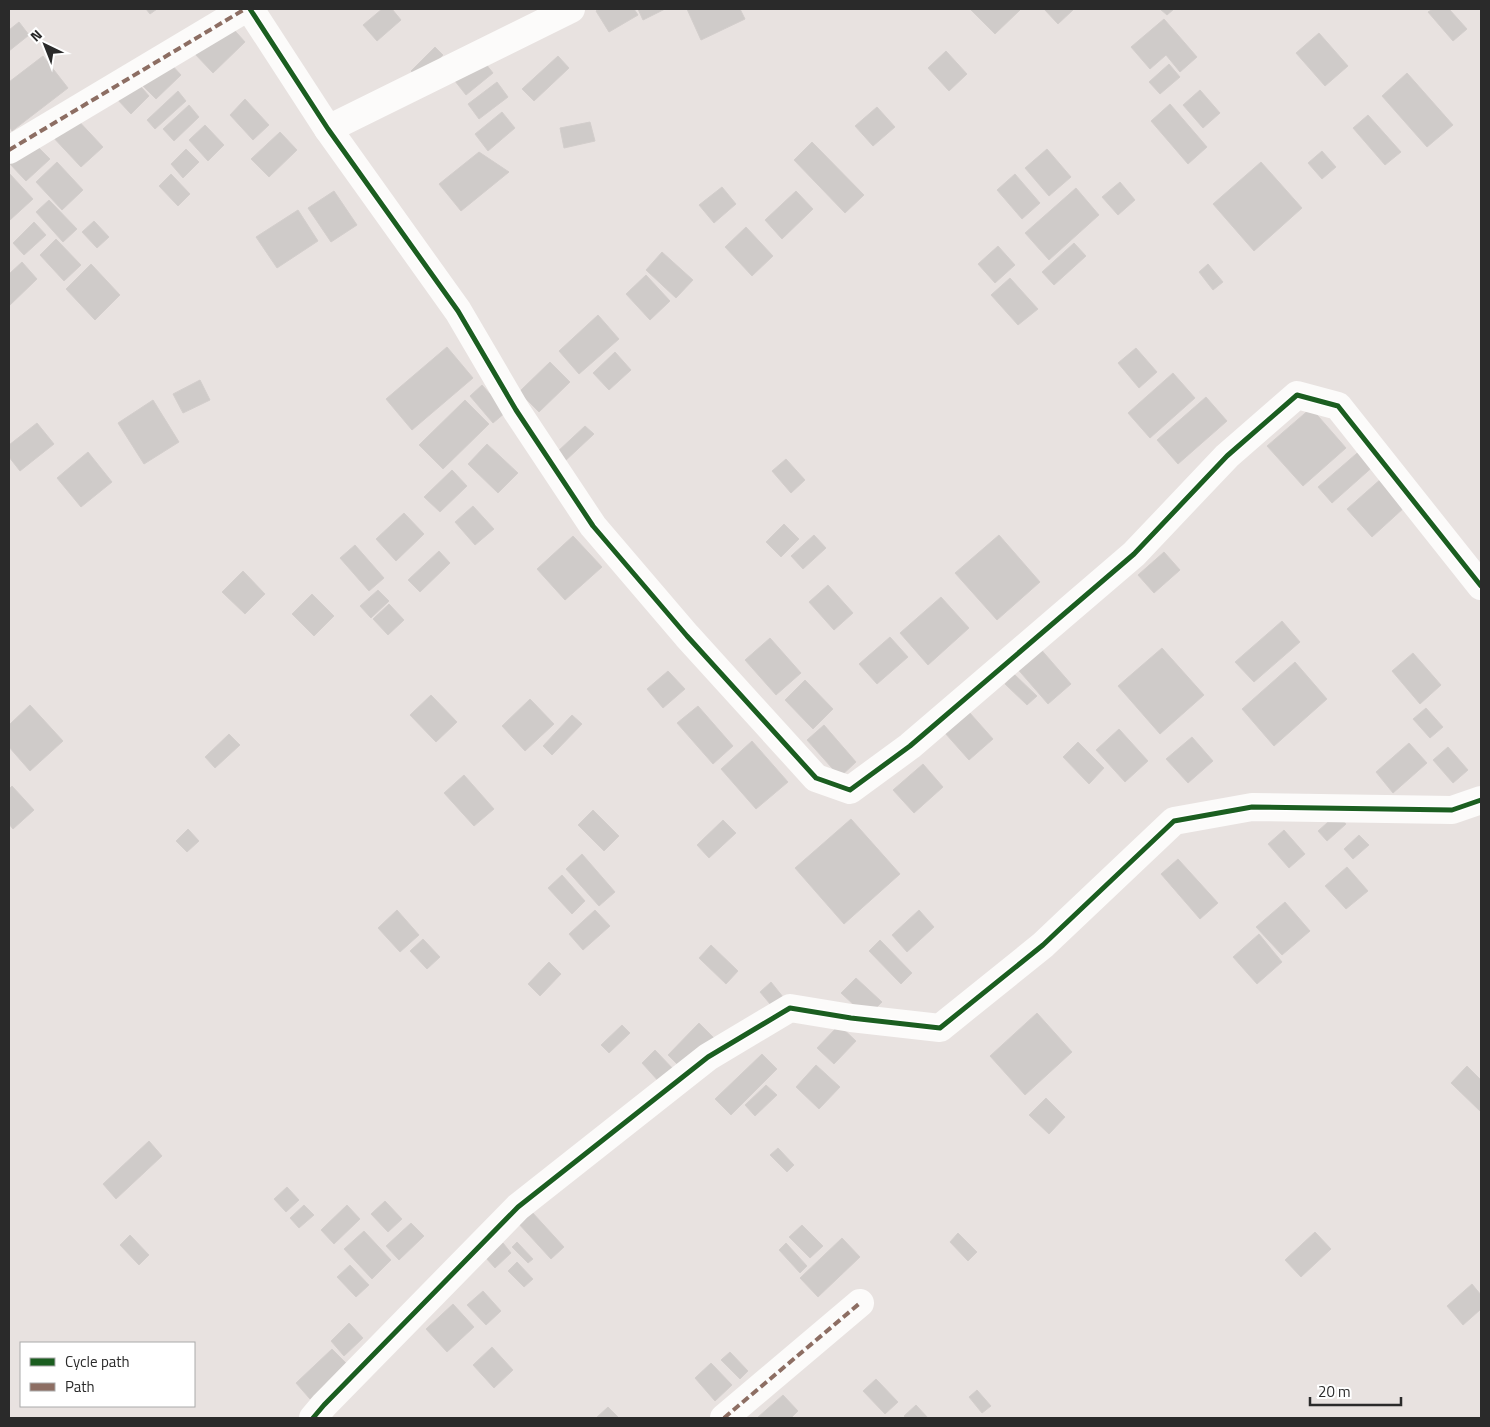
<svg xmlns="http://www.w3.org/2000/svg" width="1490" height="1427" viewBox="0 0 1490 1427" font-family="'Titillium Web',sans-serif">
	<style>
		.building { fill: #cfcbc9; stroke: #d3cecc }
		.lines { fill: none; stroke-linecap: round; stroke-linejoin: round }
		.street { stroke: #fcfbfa; stroke-width: 28 }
		.quiet { stroke: #8d6e63; stroke-width: 4; stroke-dasharray: 8 4; stroke-linecap: butt }
		.cycleway-casing { stroke: #fff; stroke-width: 8 }
		.cycleway { stroke: #1b5e20; stroke-width: 5 }
	</style>
	<rect width="100%" height="100%" fill="#e8e2e0"/>
	<g class="building">
		<path d="M146 9H157L150 14Z"/>
		<path d="M382 9H392L401 20 377 41 363 25Z"/>
		<path d="M599 9H634L638 15 609 32 596 11Z"/>
		<path d="M638 9H665L643 20Z"/>
		<path d="M687 9H740L745 19 701 40Z"/>
		<path d="M970 9H1021L995 34Z"/>
		<path d="M1044 9H1074L1058 24Z"/>
		<path d="M1160 9H1174L1167 15Z"/>
		<path d="M1433 9H1449L1467 29 1453 41 1428 12Z"/>
		<path d="M1164 19 1197 57 1180 72 1166 55 1150 69 1131 47Z"/>
		<path d="M19 22 29 35 9 51V30Z"/>
		<path d="M228 23 245 42 213 73 195 54Z"/>
		<path d="M1319 33 1348 66 1325 86 1296 53Z"/>
		<path d="M435 47 443 55 419 78 411 71Z"/>
		<path d="M946 51 967 74 949 91 928 68Z"/>
		<path d="M43 56 68 88 12 131 9 126V82Z"/>
		<path d="M558 56 569 68 534 101 522 89Z"/>
		<path d="M482 59 493 73 466 95 455 81Z"/>
		<path d="M168 61 181 75 156 99 142 85Z"/>
		<path d="M1169 64 1180 77 1160 94 1149 82Z"/>
		<path d="M1407 73 1453 125 1427 147 1382 96Z"/>
		<path d="M136 81 149 96 131 114 117 99Z"/>
		<path d="M497 82 508 97 479 119 468 104Z"/>
		<path d="M1200 90 1220 113 1203 128 1183 105Z"/>
		<path d="M178 91 186 101 155 129 147 120Z"/>
		<path d="M245 99 269 125 253 140 230 115Z"/>
		<path d="M1170 104 1207 147 1188 164 1151 121Z"/>
		<path d="M189 105 199 117 174 141 163 129Z"/>
		<path d="M877 107 895 127 873 146 855 126Z"/>
		<path d="M502 112 515 128 488 151 475 134Z"/>
		<path d="M73 115 103 147 81 167 51 135Z"/>
		<path d="M1368 115 1401 152 1385 165 1353 128Z"/>
		<path d="M590 122 595 141 564 148 560 128Z"/>
		<path d="M205 125 224 145 208 161 189 140Z"/>
		<path d="M280 132 297 150 269 177 251 159Z"/>
		<path d="M31 140 50 159 26 181 9 163Z"/>
		<path d="M812 142 864 195 845 213 794 160Z"/>
		<path d="M186 149 199 162 183 178 171 164Z"/>
		<path d="M1047 149 1071 177 1049 196 1025 168Z"/>
		<path d="M1322 151 1336 167 1322 179 1308 163Z"/>
		<path d="M479 152 509 172 461 211 439 184Z"/>
		<path d="M57 162 83 190 62 210 36 182Z"/>
		<path d="M1261 162 1302 208 1254 251 1213 204Z"/>
		<path d="M9 173 33 199 10 220 9 218Z"/>
		<path d="M171 174 190 194 178 206 159 186Z"/>
		<path d="M1015 174 1040 203 1022 219 997 190Z"/>
		<path d="M1120 182 1135 200 1118 215 1102 197Z"/>
		<path d="M722 187 736 204 714 223 699 205Z"/>
		<path d="M1076 188 1099 215 1049 260 1025 233Z"/>
		<path d="M334 191 357 225 331 242 308 208Z"/>
		<path d="M796 191 813 209 782 239 765 220Z"/>
		<path d="M49 200 77 229 63 242 36 212Z"/>
		<path d="M298 210 318 241 277 268 256 237Z"/>
		<path d="M94 221 109 237 97 248 82 232Z"/>
		<path d="M34 222 46 235 24 255 13 243Z"/>
		<path d="M746 227 773 256 752 276 725 247Z"/>
		<path d="M56 239 81 265 64 281 40 255Z"/>
		<path d="M1074 243 1086 256 1054 285 1042 272Z"/>
		<path d="M998 246 1015 265 995 283 978 264Z"/>
		<path d="M662 252 693 280 676 298 646 270Z"/>
		<path d="M22 262 37 279 9 306V274Z"/>
		<path d="M91 264 120 295 95 320 66 289Z"/>
		<path d="M1208 264 1223 282 1213 290 1199 272Z"/>
		<path d="M646 275 670 301 650 320 626 294Z"/>
		<path d="M1010 278 1038 309 1018 325 991 295Z"/>
		<path d="M598 315 619 339 579 374 559 351Z"/>
		<path d="M447 347 473 378 412 430 386 399Z"/>
		<path d="M1136 348 1157 372 1139 388 1118 363Z"/>
		<path d="M615 352 631 370 609 390 593 373Z"/>
		<path d="M550 362 570 382 539 412 519 392Z"/>
		<path d="M1173 373 1195 398 1150 438 1128 413Z"/>
		<path d="M200 380 210 400 183 413 173 394Z"/>
		<path d="M482 385 506 412 493 423 470 396Z"/>
		<path d="M1206 397 1227 421 1178 464 1157 440Z"/>
		<path d="M153 400 179 442 144 464 118 423Z"/>
		<path d="M465 400 489 424 443 469 419 445Z"/>
		<path d="M1311 408 1346 448 1303 486 1267 446Z"/>
		<path d="M37 423 54 444 20 471 9 457V445Z"/>
		<path d="M585 426 594 434 564 462 556 453Z"/>
		<path d="M487 444 518 473 498 493 468 464Z"/>
		<path d="M1363 448 1377 463 1332 503 1318 487Z"/>
		<path d="M88 452 112 482 81 507 57 478Z"/>
		<path d="M786 459 805 480 791 493 772 471Z"/>
		<path d="M452 470 467 486 440 512 424 497Z"/>
		<path d="M1382 478 1406 506 1372 537 1347 509Z"/>
		<path d="M473 506 494 529 475 545 455 522Z"/>
		<path d="M404 513 424 534 396 561 376 539Z"/>
		<path d="M784 524 799 539 781 557 766 542Z"/>
		<path d="M814 535 826 548 803 569 791 556Z"/>
		<path d="M999 535 1040 582 997 620 955 573Z"/>
		<path d="M573 536 602 567 565 600 537 569Z"/>
		<path d="M355 545 384 578 369 591 340 558Z"/>
		<path d="M439 551 450 563 420 592 408 580Z"/>
		<path d="M1164 552 1180 570 1154 593 1138 575Z"/>
		<path d="M243 571 265 594 245 614 222 592Z"/>
		<path d="M828 585 853 613 834 630 809 602Z"/>
		<path d="M378 590 389 601 371 618 360 606Z"/>
		<path d="M312 594 334 616 314 636 292 614Z"/>
		<path d="M941 597 969 628 928 665 900 633Z"/>
		<path d="M389 604 404 620 388 635 373 619Z"/>
		<path d="M1282 621 1300 642 1254 682 1235 662Z"/>
		<path d="M890 637 908 657 877 684 859 664Z"/>
		<path d="M770 638 801 673 776 695 745 660Z"/>
		<path d="M1038 646 1071 684 1048 704 1015 666Z"/>
		<path d="M1162 648 1204 695 1160 734 1118 686Z"/>
		<path d="M1413 653 1441 685 1420 704 1392 671Z"/>
		<path d="M1295 662 1327 699 1274 746 1242 709Z"/>
		<path d="M668 671 685 689 663 708 647 689Z"/>
		<path d="M1014 674 1037 696 1027 705 1005 684Z"/>
		<path d="M805 680 833 709 813 729 785 700Z"/>
		<path d="M431 695 457 722 436 742 410 715Z"/>
		<path d="M530 699 554 724 525 751 502 726Z"/>
		<path d="M30 705 63 741 30 771 9 747V725Z"/>
		<path d="M698 706 733 746 713 764 677 723Z"/>
		<path d="M1426 708 1443 727 1430 738 1413 719Z"/>
		<path d="M969 712 993 739 969 760 945 733Z"/>
		<path d="M572 715 582 724 552 755 543 746Z"/>
		<path d="M824 725 856 762 840 777 807 740Z"/>
		<path d="M1119 729 1148 761 1125 782 1096 750Z"/>
		<path d="M229 734 240 745 215 768 205 757Z"/>
		<path d="M1192 737 1213 761 1188 783 1166 759Z"/>
		<path d="M752 741 788 782 756 809 721 769Z"/>
		<path d="M1078 742 1104 768 1089 784 1063 757Z"/>
		<path d="M1409 743 1427 763 1393 793 1376 772Z"/>
		<path d="M1448 747 1468 770 1453 783 1433 760Z"/>
		<path d="M923 764 943 787 914 813 893 790Z"/>
		<path d="M464 775 494 809 474 826 444 793Z"/>
		<path d="M12 786 34 810 13 829 9 824V789Z"/>
		<path d="M593 810 619 836 604 851 578 825Z"/>
		<path d="M1337 814 1346 824 1327 841 1318 831Z"/>
		<path d="M851 819 900 874 844 924 795 868Z"/>
		<path d="M723 820 736 833 709 858 697 845Z"/>
		<path d="M188 829 199 841 187 852 176 841Z"/>
		<path d="M1284 830 1305 854 1289 868 1268 844Z"/>
		<path d="M1359 835 1369 845 1353 859 1344 849Z"/>
		<path d="M582 854 615 892 599 906 566 869Z"/>
		<path d="M1178 859 1218 903 1200 919 1161 874Z"/>
		<path d="M1347 867 1368 891 1346 909 1325 886Z"/>
		<path d="M562 875 585 901 572 914 548 888Z"/>
		<path d="M1285 902 1310 931 1282 955 1256 927Z"/>
		<path d="M397 910 419 935 400 952 378 928Z"/>
		<path d="M595 910 610 926 583 950 569 934Z"/>
		<path d="M919 910 934 927 907 952 892 935Z"/>
		<path d="M1259 934 1282 962 1257 984 1233 957Z"/>
		<path d="M423 939 440 957 427 969 410 951Z"/>
		<path d="M880 940 912 973 901 984 869 951Z"/>
		<path d="M711 945 738 971 726 984 699 958Z"/>
		<path d="M549 962 561 974 540 996 528 984Z"/>
		<path d="M856 978 882 1002 867 1017 841 993Z"/>
		<path d="M771 982 787 1002 776 1011 760 992Z"/>
		<path d="M1037 1013 1072 1052 1025 1095 990 1056Z"/>
		<path d="M699 1023 714 1038 682 1069 668 1055Z"/>
		<path d="M622 1025 630 1033 609 1053 601 1045Z"/>
		<path d="M839 1025 856 1041 834 1064 817 1048Z"/>
		<path d="M655 1050 675 1071 661 1084 642 1063Z"/>
		<path d="M762 1054 777 1069 731 1115 715 1099Z"/>
		<path d="M816 1065 840 1087 819 1109 796 1087Z"/>
		<path d="M1467 1066 1481 1080V1112L1451 1083Z"/>
		<path d="M766 1085 777 1095 755 1116 745 1105Z"/>
		<path d="M1046 1098 1065 1117 1049 1134 1029 1115Z"/>
		<path d="M149 1141 162 1156 116 1199 103 1184Z"/>
		<path d="M778 1148 794 1165 787 1172 770 1155Z"/>
		<path d="M287 1187 299 1200 286 1212 274 1199Z"/>
		<path d="M385 1201 402 1219 388 1232 371 1214Z"/>
		<path d="M304 1205 314 1215 299 1228 290 1218Z"/>
		<path d="M347 1205 360 1219 334 1244 321 1230Z"/>
		<path d="M531 1211 564 1247 551 1259 518 1223Z"/>
		<path d="M411 1223 424 1236 399 1260 386 1246Z"/>
		<path d="M802 1225 823 1246 810 1258 789 1237Z"/>
		<path d="M364 1231 391 1260 372 1279 344 1249Z"/>
		<path d="M1315 1232 1331 1249 1301 1277 1285 1260Z"/>
		<path d="M958 1233 977 1252 968 1261 950 1242Z"/>
		<path d="M130 1235 149 1255 139 1265 120 1245Z"/>
		<path d="M842 1238 860 1257 818 1297 800 1278Z"/>
		<path d="M517 1242 533 1259 528 1263 512 1247Z"/>
		<path d="M503 1243 511 1253 495 1268 486 1258Z"/>
		<path d="M786 1243 807 1266 800 1273 779 1250Z"/>
		<path d="M517 1262 533 1279 524 1287 508 1271Z"/>
		<path d="M350 1265 369 1285 356 1297 337 1277Z"/>
		<path d="M1472 1284 1481 1295V1309L1463 1325 1447 1306Z"/>
		<path d="M483 1291 501 1311 486 1325 467 1305Z"/>
		<path d="M453 1304 474 1327 447 1352 426 1329Z"/>
		<path d="M349 1323 363 1338 344 1356 331 1341Z"/>
		<path d="M492 1347 513 1370 494 1388 473 1365Z"/>
		<path d="M332 1349 347 1364 310 1399 296 1383Z"/>
		<path d="M730 1352 748 1371 740 1379 721 1360Z"/>
		<path d="M711 1363 732 1385 715 1401 695 1378Z"/>
		<path d="M876 1379 898 1402 885 1414 863 1391Z"/>
		<path d="M977 1390 991 1406 982 1413 969 1397Z"/>
		<path d="M783 1395 798 1411 791 1418H757Z"/>
		<path d="M916 1405 928 1418H906L904 1416Z"/>
		<path d="M608 1407 619 1418H596Z"/>
	</g>
	<g class="lines">
		<g class="street">
			<path d="M250 9 328 129 458 311 516 410 593 526 687 636 816 778 850 790 910 746 1134 554 1227 456 1297 395 1338 406 1481 586"/>
			<path d="M328 129 571 9"/>
			<path d="M9 150 245 9"/>
			<path d="M313 1418 324 1405 518 1207 708 1057 790 1008 851 1018 940 1028 1043 945 1174 821 1252 807 1452 810 1481 800"/>
			<path d="M724 1418 860 1303"/>
		</g>
		<g class="quiet">
			<path d="M9 150 245 9"/>
			<path d="M724 1418 860 1303"/>
		</g>
		<defs>
			<g id="cycleway">
				<path d="M250 9 328 129 458 311 516 410 593 526 687 636 816 778 850 790 910 746 1134 554 1227 456 1297 395 1338 406 1481 586"/>
				<path d="M313 1418 324 1405 518 1207 708 1057 790 1008 851 1018 940 1028 1043 945 1174 821 1252 807 1452 810 1481 800"/>
			</g>
		</defs>
		<use href="#cycleway" class="cycleway-casing"/>
		<use href="#cycleway" class="cycleway"/>
	</g>
	<rect width="1490" height="1427" fill="none" stroke="#2a2a2a" stroke-width="20"/>
	<rect x="20" y="1342" width="175" height="65" fill="#ffffff" stroke="#aaaaaa"/>
	<rect x="30" y="1358" width="25" height="8" fill="#1b5e20" stroke="#aaaaaa"/>
	<text x="65" y="1367" font-size="15" fill="#2a2a2a">Cycle path</text>
	<rect x="30" y="1383" width="25" height="8" fill="#8d6e63" stroke="#aaaaaa"/>
	<text x="65" y="1392" font-size="15" fill="#2a2a2a">Path</text>
	<g transform="translate(45 45) rotate(317)" stroke="#ffffff" stroke-width="4" paint-order="stroke">
	<path d="M0-4L9 19L0 12L-9 19Z" fill="#2a2a2a"/>
	<text y="-8" font-size="14" font-weight="bold" text-anchor="middle" fill="#2a2a2a">N</text>
	</g>
	<path d="M1310 1397v8h91v-8" fill="none" stroke="#2a2a2a" stroke-width="2.5"/>
	<text x="1318" y="1397" font-size="15" fill="#2a2a2a" stroke="#ffffff" stroke-width="4" paint-order="stroke">20 m</text>
</svg>
